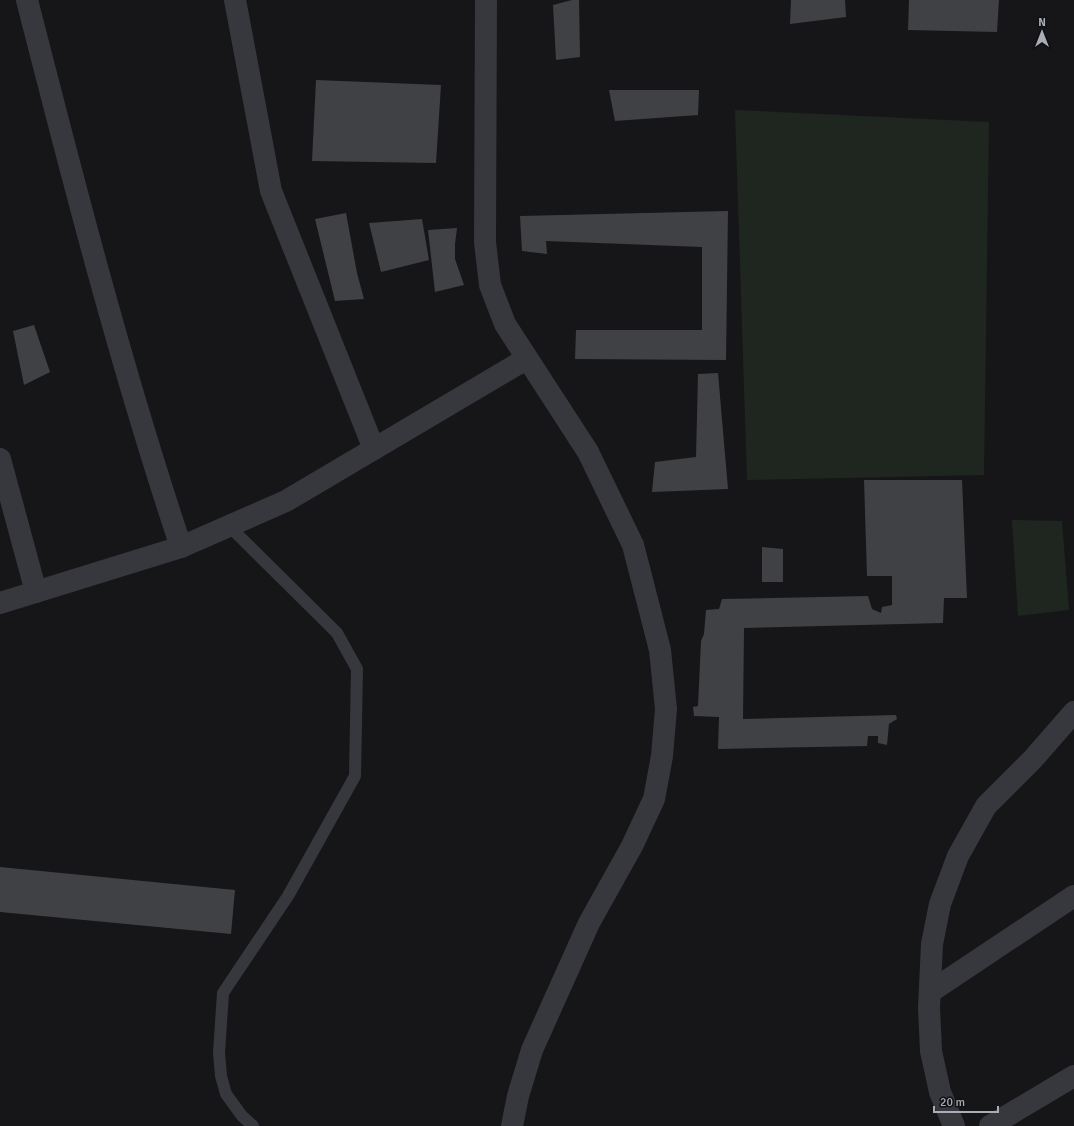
<svg xmlns="http://www.w3.org/2000/svg" width="1074" height="1126" viewBox="0 0 1074 1126" font-family="Signika,sans-serif">
	<style>
		.green { fill: #1e261f }
		.building { fill: #404145 }
		.lines { fill: none; stroke-linecap: round; stroke-linejoin: round }
		.service { stroke: #37383d; stroke-width: 12 }
		.minor { stroke: #37383d; stroke-width: 22 }
	</style>
	<rect width="100%" height="100%" fill="#161618"/>
	<g class="green">
		<path d="M735 110 989 122 984 475 747 480Z"/>
		<path d="M1012 520 1062 521 1069 610 1018 616Z"/>
	</g>
	<g class="building">
		<path d="M572 0H579L580 57 556 60 553 5Z"/>
		<path d="M791 0H845L846 17 790 24Z"/>
		<path d="M909 0H999L997 32 908 30Z"/>
		<path d="M316 80 441 85 436 163 312 161Z"/>
		<path d="M609 90H699L698 115 615 121Z"/>
		<path d="M728 211 726 360 575 359 576 330H702V247L546 241 547 254 522 251 520 216Z"/>
		<path d="M346 213 357 273 364 299 335 301 315 219Z"/>
		<path d="M422 219 429 260 381 272 369 223Z"/>
		<path d="M457 228 455 244V259L464 285 435 292 428 230Z"/>
		<path d="M34 325 50 372 24 385 13 331Z"/>
		<path d="M718 373 728 489 652 492 655 462 696 457 698 374Z"/>
		<path d="M864 480H962L967 598H944L943 623 744 628 743 719 896 715 897 719 889 724 887 745 878 743V736H868L867 746 718 749 719 717 694 716 693 707 698 706 701 641 704 634 706 610 719 609 722 599 868 596 872 609 881 613 882 607 892 605V576H867Z"/>
		<path d="M762 547 783 549V582H762Z"/>
		<path d="M0 867 235 890 231 934 0 912Z"/>
	</g>
	<g class="lines">
		<path class="service" d="M229 526 337 633 357 669 355 776 288 896 223 993 219 1053 221 1076 226 1094 242 1116 253 1126"/>
		<g class="minor">
			<path d="M27 0C74 184 121 367 181 547"/>
			<path d="M235 0 271 191 374 449"/>
			<path d="M486 0 485 242 490 285 505 324 588 452 633 545 660 650 666 709 662 756 654 799 632 846 589 923 532 1050 518 1096 512 1126"/>
			<path d="M0 459 36 592"/>
			<path d="M0 603 181 547 286 501 526 359"/>
			<path d="M930 992 1074 896"/>
			<path d="M954 1126 940 1092 931 1051 929 1007 932 944 940 904 958 856 986 806 1033 759 1074 712"/>
			<path d="M990 1126 1074 1076"/>
		</g>
	</g>
	<g transform="translate(1042 32)" stroke="#111113" stroke-width="3" paint-order="stroke">
	<path d="M0-3L7 15L0 10L-7 15Z" fill="#a8adb8"/>
	<text y="-6" font-size="11" font-weight="bold" text-anchor="middle" fill="#a8adb8">N</text>
	</g>
	<path d="M934 1106v6h64v-6" fill="none" stroke="#a8adb8" stroke-width="2"/>
	<text x="940" y="1106" font-size="12" fill="#a8adb8" stroke="#111113" stroke-width="3" paint-order="stroke">20 m</text>
</svg>
